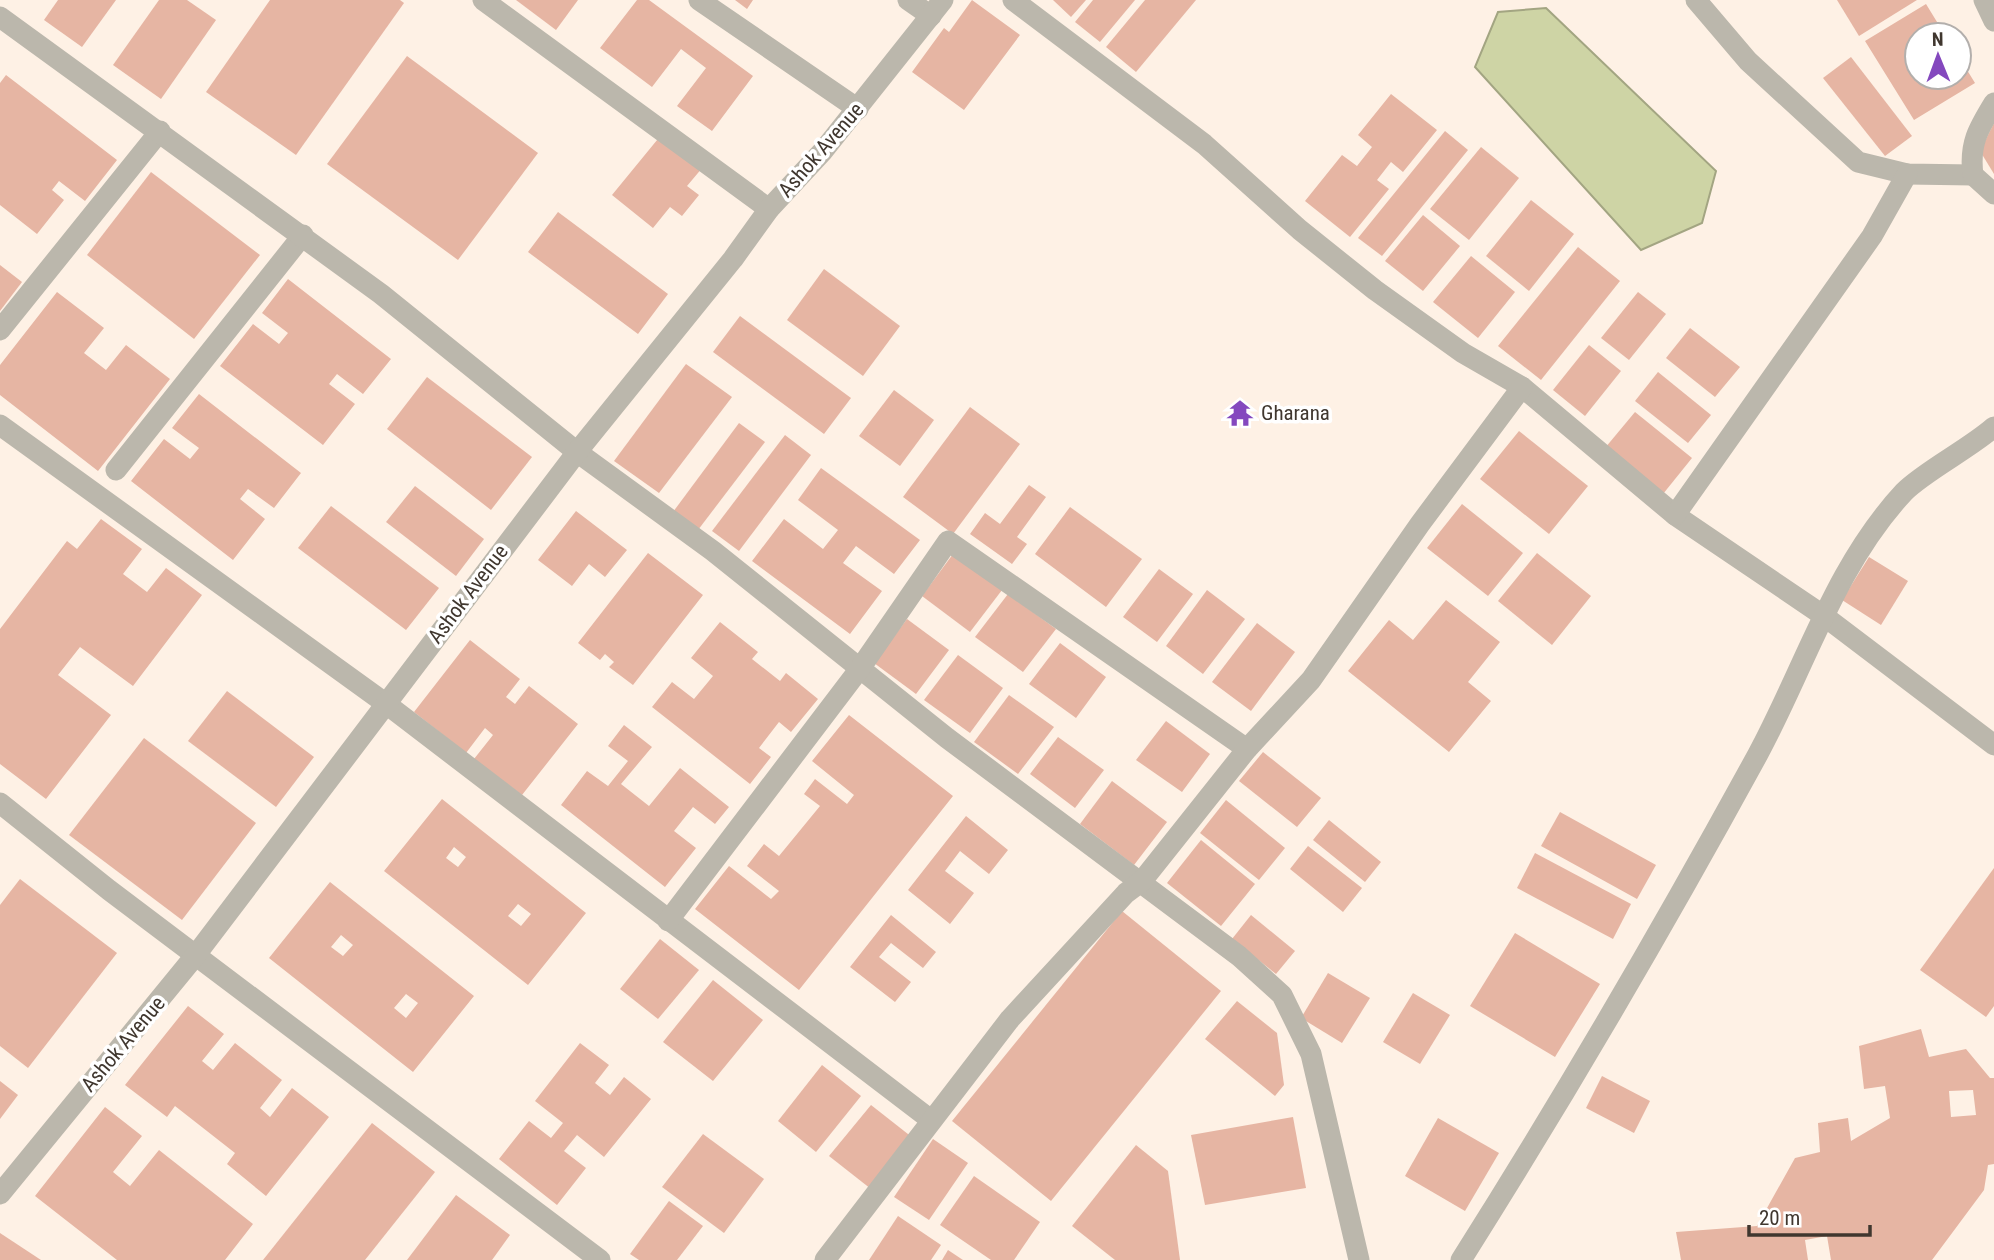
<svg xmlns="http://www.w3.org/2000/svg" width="1994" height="1260" viewBox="0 0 1994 1260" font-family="'Roboto Condensed',sans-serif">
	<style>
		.water { fill: #ced4a5; stroke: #a3a582; stroke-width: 2 }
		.building { fill: #e6b5a3; fill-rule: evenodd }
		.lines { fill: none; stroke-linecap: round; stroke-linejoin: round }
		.service { stroke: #bbb7ac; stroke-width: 21 }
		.minor { stroke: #bbb7ac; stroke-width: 21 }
		.labels { text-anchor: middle; stroke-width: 7; stroke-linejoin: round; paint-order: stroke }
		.street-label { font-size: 21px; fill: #40372f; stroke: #fff }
		.poi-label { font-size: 21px; fill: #40372f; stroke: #fff; text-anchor: start }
	</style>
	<rect width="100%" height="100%" fill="#fef1e5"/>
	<path class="water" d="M1546 8 1716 171 1702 223 1641 250 1475 67 1498 12Z"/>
	<g class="building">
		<path d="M58 0H116L82 47 44 20Z"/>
		<path d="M159 0H187L216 20 161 99 113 65Z"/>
		<path d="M270 0H400L404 3 296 155 206 92Z"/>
		<path d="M516 0H578L556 30Z"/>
		<path d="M637 0H649L753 76 712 131 677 106 706 68 681 49 652 87 600 48Z"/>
		<path d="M735 0H753L747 9Z"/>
		<path d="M972 0 1020 35 964 110 912 72 944 28 949 32Z"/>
		<path d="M1053 0H1086L1071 17Z"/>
		<path d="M1093 0H1135L1100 42 1075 22Z"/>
		<path d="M1145 0H1196L1136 72 1106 47Z"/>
		<path d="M1837 0H1917L1859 36Z"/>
		<path d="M1926 4 1945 35H1917V77H1959V57L1975 83 1914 120 1865 41Z"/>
		<path d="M407 56 538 153 458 260 327 164Z"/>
		<path d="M1851 57 1912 136 1885 156 1823 78Z"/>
		<path d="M6 75 117 160 85 201 59 181 52 190 64 200 37 234 0 205V83Z"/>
		<path d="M1391 94 1437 130 1403 172 1391 162 1377 180 1389 189 1350 237 1305 201 1342 155 1357 166 1372 147 1358 135Z"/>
		<path d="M1994 123V174L1980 151Z"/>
		<path d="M1445 131 1468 150 1382 256 1358 238Z"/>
		<path d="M662 134 703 167 687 186 699 195 682 216 670 207 653 228 612 195Z"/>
		<path d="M1481 147 1519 178 1469 240 1430 209Z"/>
		<path d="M151 172 260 255 194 339 87 255Z"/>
		<path d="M1531 200 1574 234 1529 291 1486 256Z"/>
		<path d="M558 212 668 294 638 334 528 252Z"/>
		<path d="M1423 215 1460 246 1423 291 1385 261Z"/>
		<path d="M1578 247 1620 281 1541 380 1498 346Z"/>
		<path d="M1471 256 1515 292 1478 338 1433 302Z"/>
		<path d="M0 265 22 282 0 311Z"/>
		<path d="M824 269 900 326 863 376 787 320Z"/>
		<path d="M288 279 391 359 363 394 337 374 329 384 355 404 323 445 220 366 253 324 279 344 288 333 262 313Z"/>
		<path d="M57 292 104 328 84 353 106 370 126 345 170 379 98 471 0 395V365Z"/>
		<path d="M1638 292 1666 314 1629 360 1601 338Z"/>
		<path d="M740 316 851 398 824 434 713 352Z"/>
		<path d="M1690 328 1740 367 1715 397 1666 358Z"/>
		<path d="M1589 345 1621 371 1585 416 1553 390Z"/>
		<path d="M686 364 732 397 659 493 614 461Z"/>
		<path d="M1658 372 1711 415 1688 443 1635 401Z"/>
		<path d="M427 377 532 457 491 510 387 429Z"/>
		<path d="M894 390 934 420 900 466 859 436Z"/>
		<path d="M199 394 301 473 274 508 248 489 240 499 265 519 233 560 131 481 164 439 190 459 199 448 172 428Z"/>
		<path d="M970 407 1020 444 953 534 903 497Z"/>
		<path d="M1635 412 1692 458 1663 494 1605 448Z"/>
		<path d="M739 423 765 442 698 530 673 512Z"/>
		<path d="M1519 431 1588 486 1549 534 1480 479Z"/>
		<path d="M785 435 811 455 739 551 712 531Z"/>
		<path d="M821 468 920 540 894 574 856 546 843 563 882 591 850 634 752 561 784 519 823 549 838 530 798 500Z"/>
		<path d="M1029 485 1046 497 1017 537 1027 544 1012 564 970 534 985 513 1000 524Z"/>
		<path d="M415 486 484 539 456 576 386 522Z"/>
		<path d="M1462 504 1523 553 1488 596 1427 548Z"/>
		<path d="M331 506 439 588 406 630 298 548Z"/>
		<path d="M1070 507 1142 559 1106 607 1035 554Z"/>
		<path d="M576 511 627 550 605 577 589 564 572 586 538 560Z"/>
		<path d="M101 519 142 549 123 574 147 592 166 568 202 595 133 686 80 647 58 675 111 715 46 799 0 764V629L67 541 77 549Z"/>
		<path d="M648 553 703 595 633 685 609 667 614 662 605 654 600 660 578 643Z"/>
		<path d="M1537 553 1591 596 1552 645 1498 601Z"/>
		<path d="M953 554 1002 590 970 632 922 596Z"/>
		<path d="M1869 557 1908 581 1881 625 1842 600Z"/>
		<path d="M1159 569 1193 594 1157 642 1123 617Z"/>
		<path d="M1207 590 1245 619 1203 674 1166 646Z"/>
		<path d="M1008 594 1056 629 1023 672 975 637Z"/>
		<path d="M1446 600 1500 642 1468 682 1491 701 1449 752 1348 671 1389 620 1413 640Z"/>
		<path d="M907 619 949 650 916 694 874 663Z"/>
		<path d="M720 622 758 652 752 659 780 681 786 673 818 699 791 732 779 722 759 748 771 757 750 784 652 707 672 682 694 699 713 676 691 658Z"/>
		<path d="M1257 623 1295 652 1251 711 1212 682Z"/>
		<path d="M470 640 520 679 506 697 515 704 529 686 578 724 522 795 474 759 493 735 485 728 466 753 414 712Z"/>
		<path d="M1060 643 1106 677 1076 718 1029 684Z"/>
		<path d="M958 655 1003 688 970 733 924 700Z"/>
		<path d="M227 691 314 757 276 807 188 741Z"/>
		<path d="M1009 695 1054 727 1018 774 974 742Z"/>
		<path d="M849 715 953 796 799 990 695 909 729 866 771 899 779 891 747 866 764 844 779 856 820 806 804 794 815 779 847 804 854 795 812 761Z"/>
		<path d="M1166 721 1210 754 1182 792 1136 760Z"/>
		<path d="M624 725 652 747 621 784 649 806 680 768 729 807 715 824 693 807 674 831 696 848 665 887 561 805 587 771 608 786 628 761 608 746Z"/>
		<path d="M1058 737 1104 770 1075 808 1030 774Z"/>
		<path d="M144 738 256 823 182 920 69 835Z"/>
		<path d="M1263 752 1321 798 1297 827 1239 781Z"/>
		<path d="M1112 781 1167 822 1134 865 1080 824Z"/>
		<path d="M442 799 586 913 528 985 384 871ZM454 847 466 857 458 867 446 858ZM518 904 531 914 521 926 508 916Z"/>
		<path d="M1226 800 1285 848 1259 880 1200 833Z"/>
		<path d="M1560 812 1656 865 1637 899 1541 846Z"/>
		<path d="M966 816 1008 850 989 874 960 851 945 871 974 893 950 924 908 890Z"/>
		<path d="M1329 820 1381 862 1365 882 1313 840Z"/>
		<path d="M1201 840 1255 884 1221 926 1167 883Z"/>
		<path d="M1308 846 1362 888 1343 912 1290 869Z"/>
		<path d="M1535 853 1631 904 1613 939 1517 888Z"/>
		<path d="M1994 868V1006L1986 1017 1920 970Z"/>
		<path d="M20 879 117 953 28 1068 0 1046V905Z"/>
		<path d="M330 882 474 996 413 1072 269 958ZM341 935 353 945 343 956 331 947ZM406 994 418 1003 406 1018 394 1008Z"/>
		<path d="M1122 911 1221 991 1051 1201 952 1121Z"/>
		<path d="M891 915 936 952 923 968 891 943 879 957 911 982 895 1002 850 967Z"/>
		<path d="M1251 915 1295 951 1276 974 1232 939Z"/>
		<path d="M1515 933 1600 984 1555 1057 1470 1006Z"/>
		<path d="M660 939 699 970 658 1019 620 989Z"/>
		<path d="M1328 973 1370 998 1342 1043 1301 1018Z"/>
		<path d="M713 980 763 1020 713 1081 663 1042Z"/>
		<path d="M1413 993 1450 1015 1420 1064 1383 1042Z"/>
		<path d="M1237 1001 1277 1033 1284 1085 1275 1096 1205 1039Z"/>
		<path d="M188 1006 224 1034 202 1061 213 1070 235 1043 282 1080 260 1108 270 1117 292 1088 329 1117 266 1196 227 1164 235 1153 175 1106 167 1117 125 1085Z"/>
		<path d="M1921 1029 1929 1057 1966 1049 1990 1078H1994V1164L1988 1165 1984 1190 1932 1260H1831L1827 1236 1805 1240 1808 1260H1681L1676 1232 1757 1226 1795 1158 1820 1152 1818 1123 1848 1118 1851 1141 1890 1118 1885 1086 1864 1089 1859 1046ZM1973 1090 1976 1115 1951 1117 1949 1091Z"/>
		<path d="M580 1043 609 1065 595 1083 610 1095 624 1077 651 1099 604 1157 577 1135 564 1151 586 1168 557 1205 499 1159 529 1121 551 1138 563 1123 535 1101Z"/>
		<path d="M822 1065 861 1096 816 1152 778 1121Z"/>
		<path d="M1602 1076 1650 1101 1634 1133 1586 1108Z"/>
		<path d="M0 1081 18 1095 0 1119Z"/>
		<path d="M871 1105 913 1138 871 1189 829 1156Z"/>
		<path d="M105 1107 142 1136 113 1172 130 1186 159 1150 253 1224 225 1260H117L35 1196Z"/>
		<path d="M1293 1117 1306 1188 1205 1205 1191 1135Z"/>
		<path d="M1438 1118 1499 1153 1465 1211 1405 1176Z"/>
		<path d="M372 1123 435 1172 365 1260H263Z"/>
		<path d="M703 1134 764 1179 724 1233 662 1187Z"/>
		<path d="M933 1139 968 1163 929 1220 894 1197Z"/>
		<path d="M1136 1145 1168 1171 1180 1260H1115L1072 1226Z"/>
		<path d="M974 1176 1040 1222 1014 1260H991L940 1225Z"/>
		<path d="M456 1195 510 1235 492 1260H407Z"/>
		<path d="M669 1201 703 1226 677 1260H639L630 1254Z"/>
		<path d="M898 1216 941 1245 931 1260H869Z"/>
		<path d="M0 1233 41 1260H0Z"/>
		<path d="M948 1250 963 1260H942Z"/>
	</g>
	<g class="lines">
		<g class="service">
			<path d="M0 330 160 131"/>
			<path d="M116 470 303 235"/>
		</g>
		<g class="minor">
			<path d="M483 0 769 209"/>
			<path d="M699 0 858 109"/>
			<path d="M908 0 931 16"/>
			<path d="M1013 0 1204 144 1300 230 1375 290 1463 353 1522 387 1675 515 1824 616 1994 745"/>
			<path d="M1696 0 1748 61 1858 162 1907 174 1973 175"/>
			<path d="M1984 0 1994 21"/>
			<path d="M0 17 381 294 577 452 713 551 947 738 1239 956 1282 995 1311 1054 1359 1260"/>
			<path d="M1994 103C1978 129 1969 144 1973 175L1994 194"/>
			<path d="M0 425 385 703 931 1120"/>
			<path d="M1675 515 1872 236 1907 174"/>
			<path d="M0 803 109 890 600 1260"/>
			<path d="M668 921 861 667 948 541 1247 749"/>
			<path d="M0 1194 195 956 577 452 733 259 769 209 823 151 943 0"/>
			<path d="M825 1260 1010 1019 1126 893 1142 881 1247 749 1311 680 1420 524 1522 387"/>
			<path d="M1461 1260C1566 1094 1664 926 1758 754 1805 667 1835 566 1904 492 1925 471 1969 449 1994 427"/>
		</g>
	</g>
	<defs>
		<symbol id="temple-bare" viewBox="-9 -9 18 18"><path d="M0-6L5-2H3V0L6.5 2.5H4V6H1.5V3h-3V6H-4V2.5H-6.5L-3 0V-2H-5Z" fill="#8448be" stroke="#fff" stroke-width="2.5" paint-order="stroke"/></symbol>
	</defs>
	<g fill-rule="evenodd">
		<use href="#temple-bare" x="1221" y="394" width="38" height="38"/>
	</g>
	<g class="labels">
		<g class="street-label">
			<text transform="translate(821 150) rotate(-49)" y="7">Ashok Avenue</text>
			<text transform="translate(468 594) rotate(-53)" y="7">Ashok Avenue</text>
			<text transform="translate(123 1044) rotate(-50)" y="7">Ashok Avenue</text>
		</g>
		<g class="poi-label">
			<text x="1261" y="420">Gharana</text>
		</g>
	</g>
	<g transform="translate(1938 56) rotate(359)"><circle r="33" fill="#ffffff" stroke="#b3afac" stroke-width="2"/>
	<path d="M0-5L12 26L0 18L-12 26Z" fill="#8448be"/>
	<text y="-10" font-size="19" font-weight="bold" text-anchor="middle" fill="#40372f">N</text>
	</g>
	<path d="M1749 1225v10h121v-10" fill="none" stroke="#40372f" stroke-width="3.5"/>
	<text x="1759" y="1225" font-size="21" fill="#40372f" stroke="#ffffff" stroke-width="5" paint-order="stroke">20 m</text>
</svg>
